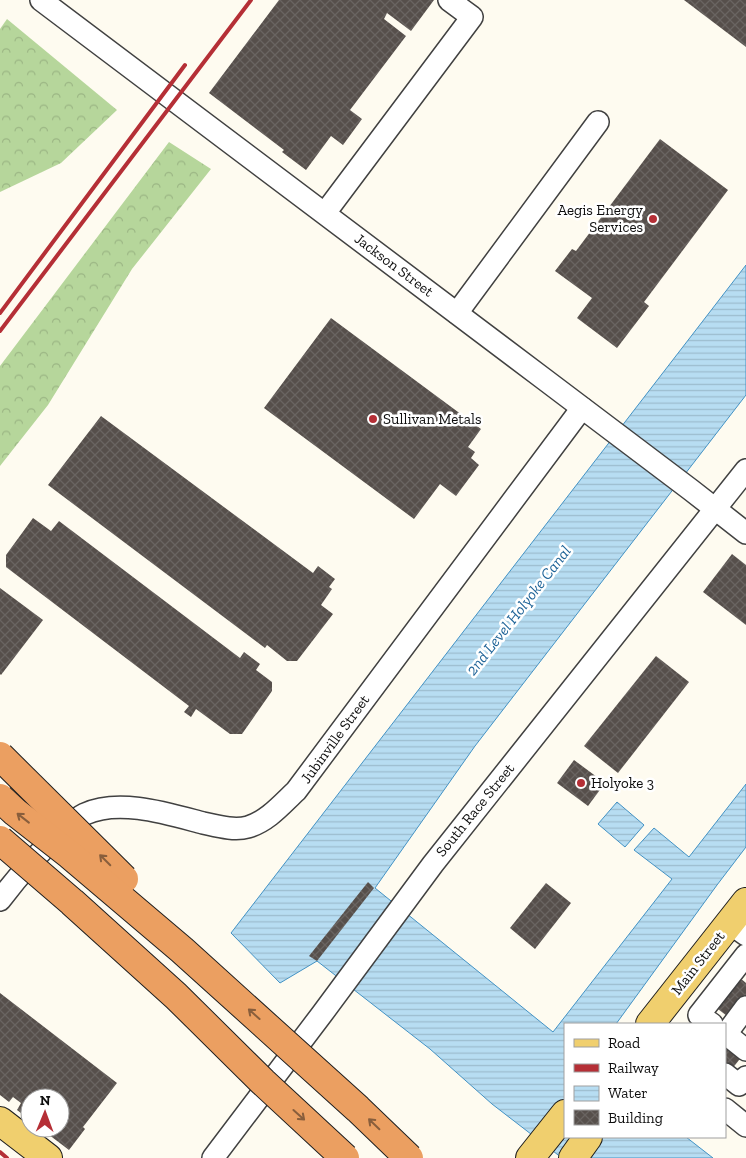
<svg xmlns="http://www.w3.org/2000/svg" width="746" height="1158" viewBox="0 0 746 1158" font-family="'Zilla Slab',serif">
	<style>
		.forest { fill: url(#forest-crowns) }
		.water { fill: url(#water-rules); stroke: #4392c4 }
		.building { fill: url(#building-cross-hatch) }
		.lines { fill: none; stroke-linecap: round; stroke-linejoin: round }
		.minor-casing { stroke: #414141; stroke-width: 24 }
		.major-casing { stroke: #1f1f1f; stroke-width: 30 }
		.minor { stroke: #fff; stroke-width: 21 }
		.major { stroke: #f0cf6e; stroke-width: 28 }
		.rail { stroke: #b52f36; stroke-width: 4 }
		.highway-bridge-casing { stroke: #1f1f1f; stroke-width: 30; stroke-linecap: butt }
		.highway-bridge { stroke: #eb9f61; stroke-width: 28 }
		.oneway { stroke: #885e3c }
		.poi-dot { fill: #b52f36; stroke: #fff; stroke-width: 2 }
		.labels { text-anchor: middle; stroke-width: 5; stroke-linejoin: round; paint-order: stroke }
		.poi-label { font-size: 15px; fill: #0e0e0e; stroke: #fff; text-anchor: start }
		.street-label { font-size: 15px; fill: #0e0e0e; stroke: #fff }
		.water-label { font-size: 16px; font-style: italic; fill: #1f6498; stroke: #fff }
	</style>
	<defs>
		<pattern id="forest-crowns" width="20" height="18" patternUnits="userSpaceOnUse" patternTransform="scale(1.25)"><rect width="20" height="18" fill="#b6d69b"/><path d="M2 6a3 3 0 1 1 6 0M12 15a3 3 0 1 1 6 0" fill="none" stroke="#9bb684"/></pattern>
		<pattern id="water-rules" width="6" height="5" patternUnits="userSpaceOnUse" patternTransform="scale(1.25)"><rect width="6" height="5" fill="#b7ddf2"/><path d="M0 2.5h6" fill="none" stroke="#9cbcce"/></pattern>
		<pattern id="building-cross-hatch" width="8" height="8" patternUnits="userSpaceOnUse" patternTransform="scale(1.25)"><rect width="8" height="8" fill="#564f4b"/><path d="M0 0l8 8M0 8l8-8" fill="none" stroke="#696461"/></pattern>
	</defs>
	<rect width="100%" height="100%" fill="#fefbf0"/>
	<g class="forest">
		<path d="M7 19 117 110 61 163 0 192V29Z"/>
		<path d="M169 142 211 169 132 269 48 405 0 466V366Z"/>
	</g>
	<g class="water">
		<path d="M746 265V395L475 746 375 888 553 1032 672 879 634 850 654 828 689 857 746 784V847L717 885 616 1024H565V1137H686L713 1158H562L492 1104 430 1049 317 961 280 983 231 933Z"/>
		<path d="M617 802 644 825 625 847 598 824Z"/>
	</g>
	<g class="building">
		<path d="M279 0H434L411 31 387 13 384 19 406 36 350 110 362 119 343 145 331 136 306 170 282 152 284 150 209 93Z"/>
		<path d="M684 0H746V47Z"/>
		<path d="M660 139 728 190 644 302 649 306 617 348 577 318 592 298 555 271 572 249 576 251Z"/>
		<path d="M331 318 481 429 468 447 475 452 471 458 479 465 456 496 440 484 414 519 264 408Z"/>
		<path d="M101 416 313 573 318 566 335 579 329 587 332 589 321 605 333 614 297 661H287L267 645 265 648 48 485Z"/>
		<path d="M33 518 51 531 59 521 240 658 244 652 260 664 256 670 272 682V691L242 734H230L196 709 191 717 184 712 189 706 6 567V555Z"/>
		<path d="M732 554 746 565V625L703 592Z"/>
		<path d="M0 588 43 620 1 675 0 674Z"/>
		<path d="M656 656 689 682 618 773 584 746Z"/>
		<path d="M574 760 605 783 588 806 557 783Z"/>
		<path d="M368 882 374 888 317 961 309 956Z"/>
		<path d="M546 883 571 903 535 949 510 928Z"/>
		<path d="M734 973 746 983V1001L731 1019 710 1003Z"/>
		<path d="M0 993 117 1083 83 1127 85 1129 69 1150 40 1128H60V1098H30V1120L17 1110 21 1103 13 1097 9 1102 0 1095Z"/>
		<path d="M725 1041 743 1055 728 1074 725 1072Z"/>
	</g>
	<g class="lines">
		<defs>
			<g id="minor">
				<path d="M41 0 544 379 691 490 746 533"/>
				<path d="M325 213 472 17 449 0"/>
				<path d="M457 313 598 122"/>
				<path d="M0 900C19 875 40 851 63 830 70 824 77 818 85 814 119 798 169 814 203 823 217 826 234 831 248 827 268 821 282 804 296 791L582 408"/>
				<path d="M729 923 746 935"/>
				<path d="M712 1024 699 1015 746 955"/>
				<path d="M725 1033 726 1034 746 1007"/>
				<path d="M726 1034 746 1050"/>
				<path d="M725 1074 739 1085 746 1077"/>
				<path d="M725 1109 746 1126"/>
				<path d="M213 1158 322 1014 433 864 746 470"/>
			</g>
			<g id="major">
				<path d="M650 1024 746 902"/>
				<path d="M0 1121 48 1158"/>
				<path d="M530 1158 565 1114"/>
				<path d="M573 1158 588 1137"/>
			</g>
		</defs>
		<use href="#minor" class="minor-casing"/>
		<use href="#major" class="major-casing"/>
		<use href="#minor" class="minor"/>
		<use href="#major" class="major"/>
		<g class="rail">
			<path d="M0 313 185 65"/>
			<path d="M0 331 251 0"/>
			<path d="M0 1152 7 1158"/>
		</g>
		<defs>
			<g id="highway-bridge">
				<path d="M0 756 124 879"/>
				<path d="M0 798 15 812 70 855 182 950 358 1109 409 1158"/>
				<path d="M0 840 72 902 176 996 263 1082 345 1158"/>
			</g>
		</defs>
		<use href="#highway-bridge" class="highway-bridge-casing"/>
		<use href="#highway-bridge" class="highway-bridge"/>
	</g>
	<defs><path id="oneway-shaft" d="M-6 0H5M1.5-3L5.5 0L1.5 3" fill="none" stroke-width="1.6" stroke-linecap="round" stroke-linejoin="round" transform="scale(1.25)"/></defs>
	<g class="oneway">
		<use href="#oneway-shaft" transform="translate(23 818) rotate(-142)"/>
		<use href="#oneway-shaft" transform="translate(105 860) rotate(-135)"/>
		<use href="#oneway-shaft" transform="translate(254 1014) rotate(-138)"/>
		<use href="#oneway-shaft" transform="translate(299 1115) rotate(42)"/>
		<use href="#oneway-shaft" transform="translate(374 1124) rotate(-136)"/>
	</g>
	<g class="poi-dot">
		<circle cx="653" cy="219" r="5"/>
		<circle cx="373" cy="419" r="5"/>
		<circle cx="581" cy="783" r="5"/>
	</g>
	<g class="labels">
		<g class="poi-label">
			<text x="643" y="215" text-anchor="end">Aegis Energy<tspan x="643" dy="17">Services</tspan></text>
			<text x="383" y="424">Sullivan Metals</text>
			<text x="591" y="788">Holyoke 3</text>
		</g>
		<g class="street-label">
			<text transform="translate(394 265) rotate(37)" y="5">Jackson Street</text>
			<text transform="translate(335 739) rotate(-54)" y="5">Jubinville Street</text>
			<text transform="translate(475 810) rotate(-51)" y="5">South Race Street</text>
			<text transform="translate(698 963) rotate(-52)" y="5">Main Street</text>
		</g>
		<g class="water-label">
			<text transform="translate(518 610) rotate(-52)" y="6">2nd Level Holyoke Canal</text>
		</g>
	</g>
	<rect x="564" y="1023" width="162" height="115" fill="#ffffff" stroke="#9f9f9f"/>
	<rect x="574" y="1039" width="25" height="8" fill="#f0cf6e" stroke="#9f9f9f"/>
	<text x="608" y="1048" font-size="15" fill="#0e0e0e">Road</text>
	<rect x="574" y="1064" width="25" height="8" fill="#b52f36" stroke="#9f9f9f"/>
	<text x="608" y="1073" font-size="15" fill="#0e0e0e">Railway</text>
	<rect x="574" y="1086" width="25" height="15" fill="url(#water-rules)" stroke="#9f9f9f"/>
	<text x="608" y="1098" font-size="15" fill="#0e0e0e">Water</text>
	<rect x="574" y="1110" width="25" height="15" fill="url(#building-cross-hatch)" stroke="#9f9f9f"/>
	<text x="608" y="1123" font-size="15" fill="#0e0e0e">Building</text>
	<g transform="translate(45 1113) rotate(1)"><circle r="24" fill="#ffffff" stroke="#9f9f9f"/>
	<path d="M0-4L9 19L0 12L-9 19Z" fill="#b52f36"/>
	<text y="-8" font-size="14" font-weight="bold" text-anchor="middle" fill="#0e0e0e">N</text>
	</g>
</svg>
